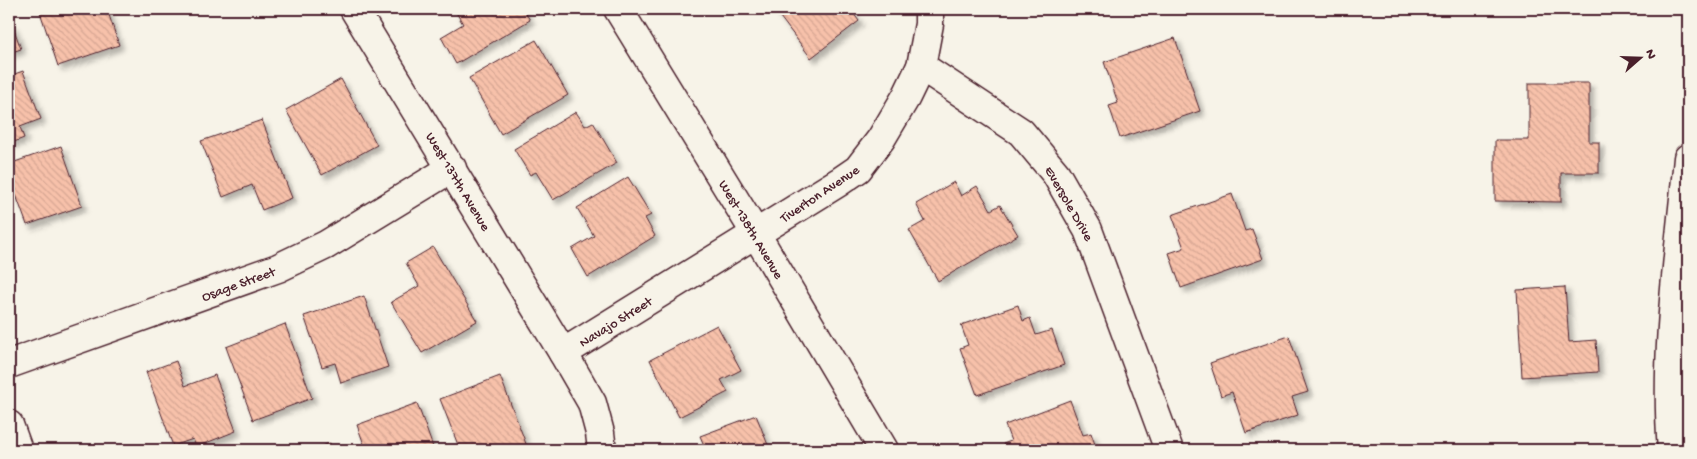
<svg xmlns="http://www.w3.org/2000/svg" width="1697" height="459" viewBox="0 0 1697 459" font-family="'Gochi Hand',sans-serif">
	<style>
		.building { fill: url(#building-back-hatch); stroke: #4a1f2b; filter: url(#shadow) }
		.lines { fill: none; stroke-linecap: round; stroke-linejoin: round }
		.minor-casing { stroke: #4a1f2b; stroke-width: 31 }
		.minor { stroke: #f7f3e8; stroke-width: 28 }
		.labels { text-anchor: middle; stroke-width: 4; stroke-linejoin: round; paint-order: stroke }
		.street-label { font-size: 14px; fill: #4a1f2b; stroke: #f7f3e8 }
	</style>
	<defs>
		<pattern id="building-back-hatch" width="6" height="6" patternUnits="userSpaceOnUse" patternTransform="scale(1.25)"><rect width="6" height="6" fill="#f7c1aa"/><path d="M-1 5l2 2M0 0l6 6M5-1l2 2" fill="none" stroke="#d5a592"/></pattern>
		<filter id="shadow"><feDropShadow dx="4.5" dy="4.5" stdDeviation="2.5" flood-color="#0004"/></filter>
	</defs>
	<rect width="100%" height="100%" fill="#f7f3e8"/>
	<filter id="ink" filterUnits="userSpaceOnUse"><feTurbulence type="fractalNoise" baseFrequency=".02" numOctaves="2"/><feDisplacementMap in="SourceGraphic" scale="10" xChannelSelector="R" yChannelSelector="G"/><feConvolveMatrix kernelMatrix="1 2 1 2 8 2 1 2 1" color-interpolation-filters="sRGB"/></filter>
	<g filter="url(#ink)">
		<g class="building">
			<path d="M39 9H107L119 45 58 66Z"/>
			<path d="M454 9H523L530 20 456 64 441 37 463 24Z"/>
			<path d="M774 9H850L859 21 811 58Z"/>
			<path d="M12 24 21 49 9 53V25Z"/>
			<path d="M1175 38 1200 111 1120 138 1109 106 1118 103 1104 62Z"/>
			<path d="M536 40 568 95 501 134 469 78Z"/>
			<path d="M23 71 41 119 20 127 24 138 9 144V76Z"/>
			<path d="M341 79 377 145 322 175 286 110Z"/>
			<path d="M1529 83H1589V142H1599V173H1561V202L1495 201V140H1529Z"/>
			<path d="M576 112 585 126 593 122 617 163 553 200 536 172 530 175 514 149Z"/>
			<path d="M262 120 292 198 262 210 252 185 223 197 201 141Z"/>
			<path d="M61 146 82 206 27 225 16 195 9 198V164Z"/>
			<path d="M628 177 651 215 645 218 655 236 588 277 572 249 594 236 577 208Z"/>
			<path d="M954 182 961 196 977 186 991 210 1000 205 1018 235 938 281 909 230 925 221 916 204Z"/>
			<path d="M1232 194 1245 231 1252 229 1263 259 1181 288 1169 253 1184 248 1172 215Z"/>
			<path d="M433 247 477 321 422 353 391 302 419 286 406 263Z"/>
			<path d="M1565 287 1569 342 1596 340 1598 372 1522 377 1517 290Z"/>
			<path d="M364 296 388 367 341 383 335 363 322 367 304 316Z"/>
			<path d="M1018 305 1023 321 1030 318 1036 335 1052 330 1064 365 977 395 960 348 968 345 961 325Z"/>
			<path d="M285 324 312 398 253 420 226 347Z"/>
			<path d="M717 325 741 370 721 380 728 392 679 417 650 360Z"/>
			<path d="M1289 336 1308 392 1292 397 1298 415 1246 433 1232 392 1221 396 1210 363Z"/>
			<path d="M176 361 185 386 215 375 236 431 196 447 193 439 173 446 146 372Z"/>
			<path d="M500 376 528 449 460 450 440 399Z"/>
			<path d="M1070 400 1083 435 1091 433 1097 450H1006L1003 444 1011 441 1005 425Z"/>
			<path d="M417 403 434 450H366L357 425Z"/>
			<path d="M756 415 770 450H706L700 436Z"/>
			<path d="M330 443 332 450H312Z"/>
		</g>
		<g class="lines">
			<defs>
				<g id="minor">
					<path d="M354 9 563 353"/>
					<path d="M618 9 756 234 884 450"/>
					<path d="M921 66 1021 132 1056 174 1088 230 1169 450"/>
					<path d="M9 364 278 268 326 245 452 168"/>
					<path d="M9 425 18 450"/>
					<path d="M602 450 600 433 592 403 563 353 839 182 858 169 881 139 906 97 921 66 929 24V9"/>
					<path d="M1672 450C1664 353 1679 255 1688 158"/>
				</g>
			</defs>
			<use href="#minor" class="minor-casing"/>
			<use href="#minor" class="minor"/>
		</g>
	</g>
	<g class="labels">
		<g class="street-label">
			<text transform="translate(459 181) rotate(59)" y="5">West 137th Avenue</text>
			<text transform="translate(819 193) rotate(-34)" y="5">Tiverton Avenue</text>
			<text transform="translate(1070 203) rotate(60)" y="5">Eversole Drive</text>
			<text transform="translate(752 229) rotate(59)" y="5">West 138th Avenue</text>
			<text transform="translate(238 283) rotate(-20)" y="5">Osage Street</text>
			<text transform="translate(615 321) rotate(-32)" y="5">Navajo Street</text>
		</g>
	</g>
	<rect width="1697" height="459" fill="none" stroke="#f7f3e8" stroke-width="30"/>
	<rect x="15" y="15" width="1667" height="429" fill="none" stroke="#4a1f2b" stroke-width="2" filter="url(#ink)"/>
	<g transform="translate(1640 58) rotate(70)" stroke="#f7f3e8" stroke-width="4" paint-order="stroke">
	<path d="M0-4L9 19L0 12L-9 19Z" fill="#4a1f2b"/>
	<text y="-8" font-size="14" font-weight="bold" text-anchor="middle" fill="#4a1f2b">N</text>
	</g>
</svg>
